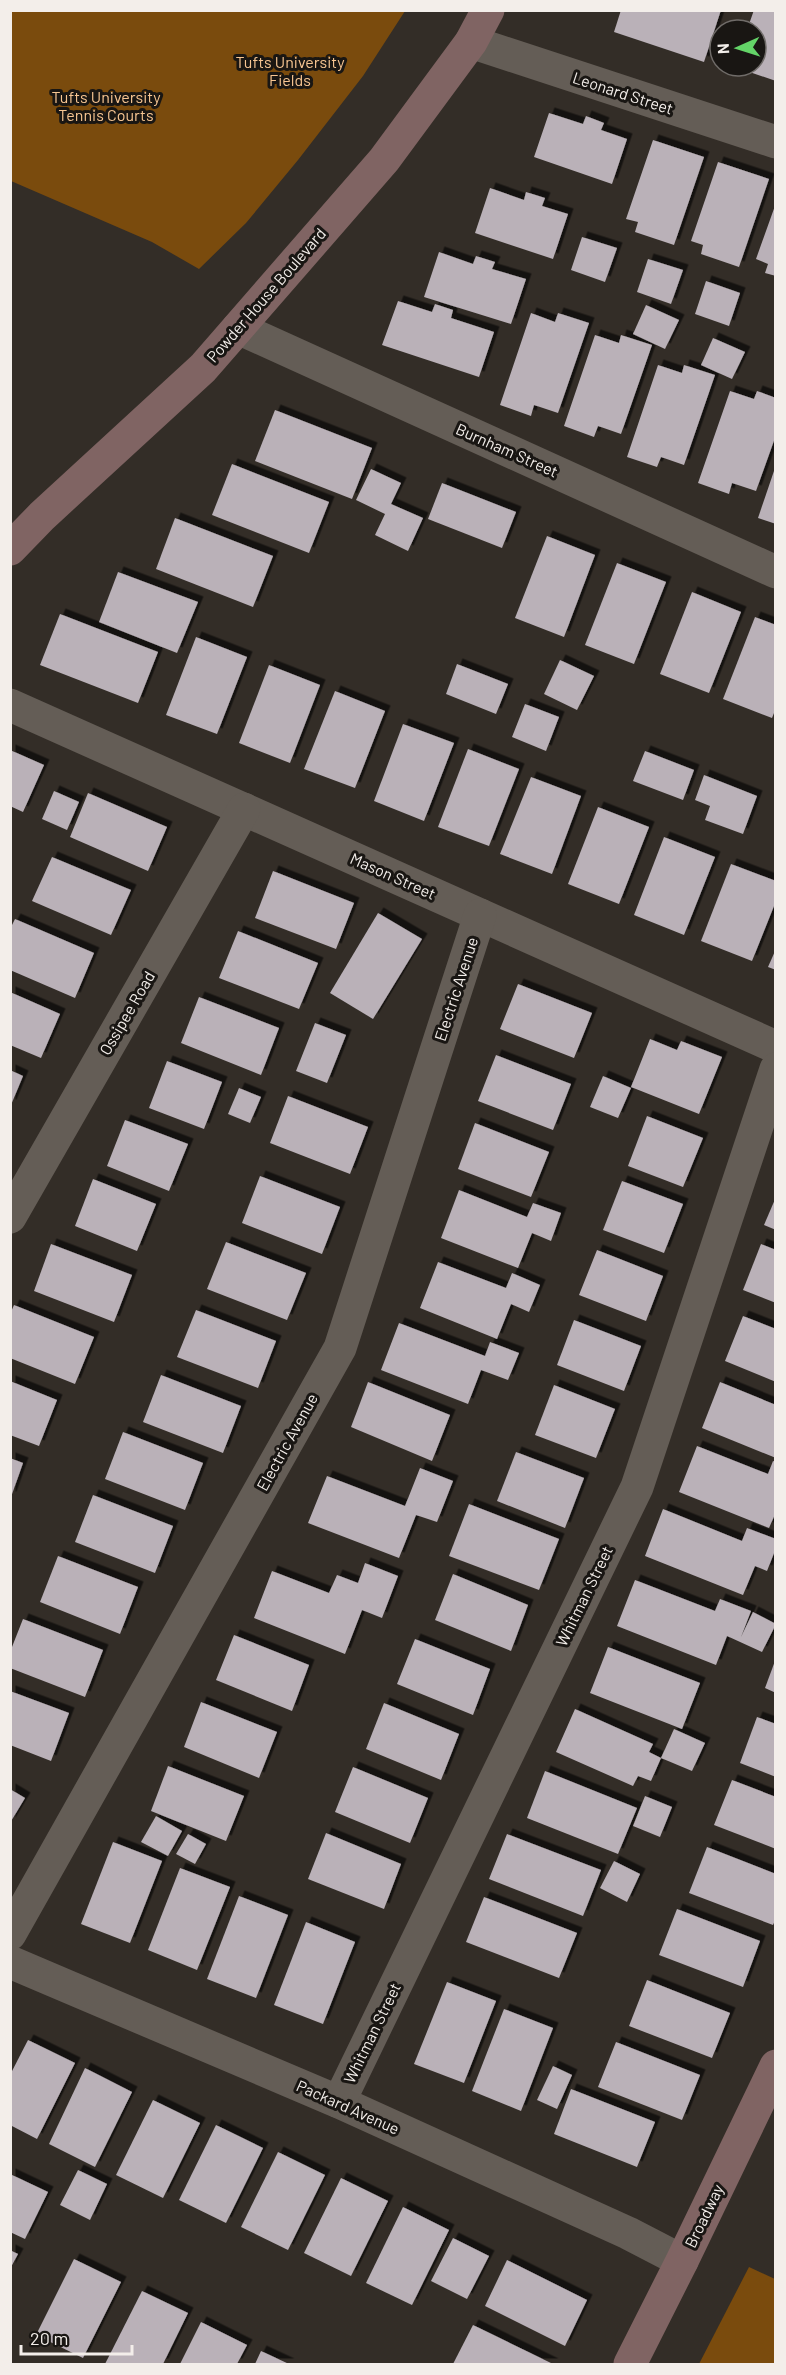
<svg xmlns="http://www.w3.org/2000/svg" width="786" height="2375" viewBox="0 0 786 2375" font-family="Barlow,sans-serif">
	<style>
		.green { fill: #7a4b0d }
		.building { fill: #bab1b8; filter: url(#shadow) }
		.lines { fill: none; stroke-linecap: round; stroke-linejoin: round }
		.minor { stroke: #645d56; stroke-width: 33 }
		.secondary { stroke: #806463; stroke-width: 33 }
		.labels { text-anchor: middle; stroke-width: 6; stroke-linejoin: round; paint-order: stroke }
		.park-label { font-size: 16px; fill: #f8c692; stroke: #191613 }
		.street-label { font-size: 16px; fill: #f3eeea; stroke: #191613 }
	</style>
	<defs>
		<filter id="shadow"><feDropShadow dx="5.5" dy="-5.5" stdDeviation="0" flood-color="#0009"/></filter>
	</defs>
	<rect width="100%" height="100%" fill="#332d27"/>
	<g class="green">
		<path d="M11 10H405V11L363 76 298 160 246 223 199 269 152 242 11 181Z"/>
		<path d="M749 2267 775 2279V2364H699Z"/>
	</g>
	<g class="building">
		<path d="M621 10H721L704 62 614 32Z"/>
		<path d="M754 10H776V81L732 66H756V30H747Z"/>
		<path d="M549 113 583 124 586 116 604 123 601 130 627 139 612 184 534 157Z"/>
		<path d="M653 140 704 157 674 245 635 232 638 222 626 219Z"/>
		<path d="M718 162 769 179 739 267 701 254 703 245 691 241Z"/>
		<path d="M490 188 524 200 526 192 545 198 542 206 568 214 553 259 475 233Z"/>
		<path d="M776 203V276L765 273 768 264 756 259Z"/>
		<path d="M582 237 617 248 605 282 571 270Z"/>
		<path d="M439 252 473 264 476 256 495 262 492 269 526 279 511 324 424 297Z"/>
		<path d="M648 259 683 270 671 304 637 292Z"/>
		<path d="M706 281 740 293 729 326 695 314Z"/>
		<path d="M398 301 432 312 435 304 453 310 451 318 494 332 479 377 382 345Z"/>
		<path d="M646 305 679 320 665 349 633 334Z"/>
		<path d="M531 313 555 322 558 313 589 323 558 413 534 405 531 416 500 405Z"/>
		<path d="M595 335 619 343 621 335 652 345 621 434 598 426 594 437 564 426Z"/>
		<path d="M713 338 745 352 732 379 701 365Z"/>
		<path d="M658 365 682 373 684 365 715 375 684 465 661 457 657 467 627 457Z"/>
		<path d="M730 391 754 399 757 391 776 398V435L756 491 732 483 729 494 698 483Z"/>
		<path d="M275 410 372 448 352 499 255 461Z"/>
		<path d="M232 464 329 502 309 553 212 515Z"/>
		<path d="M775 468H776V524L758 518Z"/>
		<path d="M371 469 401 483 391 504 423 518 408 551 375 535 385 514 356 500Z"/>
		<path d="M442 483 516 512 502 548 428 519Z"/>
		<path d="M175 518 273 556 253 607 156 569Z"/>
		<path d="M547 536 595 555 564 637 515 618Z"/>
		<path d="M617 563 666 582 634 664 585 645Z"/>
		<path d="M118 572 198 602 177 653 99 622Z"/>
		<path d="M692 592 741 612 709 693 660 674Z"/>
		<path d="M60 614 158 652 138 703 40 665Z"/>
		<path d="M755 617 776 625V708L772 718 723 699Z"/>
		<path d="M196 637 247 657 217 734 166 715Z"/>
		<path d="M560 660 594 676 577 710 544 694Z"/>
		<path d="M457 664 508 684 496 714 446 694Z"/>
		<path d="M269 665 320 685 290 763 239 743Z"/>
		<path d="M335 691 385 711 355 788 304 769Z"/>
		<path d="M525 704 559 717 546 751 512 737Z"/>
		<path d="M403 724 454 743 424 821 374 801Z"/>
		<path d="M468 749 519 769 489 846 438 827Z"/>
		<path d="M10 750 44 765 23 812 10 806Z"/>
		<path d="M645 751 694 770 683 800 633 781Z"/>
		<path d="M704 775 757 796 743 834 705 820 710 806 695 800Z"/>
		<path d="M531 777 581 796 552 874 500 854Z"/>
		<path d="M54 791 79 802 67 830 42 819Z"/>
		<path d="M88 793 167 827 148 871 70 837Z"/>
		<path d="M598 807 649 827 619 904 568 884Z"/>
		<path d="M664 837 715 857 684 935 634 915Z"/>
		<path d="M52 857 131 890 111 935 32 901Z"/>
		<path d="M731 864 776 881V901L752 961 701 941Z"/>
		<path d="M273 871 354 903 336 949 255 918Z"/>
		<path d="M378 913 422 939 373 1019 330 993Z"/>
		<path d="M15 919 94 953 75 998 10 970V929Z"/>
		<path d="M238 931 318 963 299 1009 219 978Z"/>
		<path d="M776 949V970L768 967Z"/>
		<path d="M518 984 592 1013 574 1058 500 1029Z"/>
		<path d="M10 992 60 1014 41 1058 10 1045Z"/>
		<path d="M199 997 279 1028 261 1075 181 1043Z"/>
		<path d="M315 1023 346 1035 327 1083 296 1071Z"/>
		<path d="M650 1039 677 1050 681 1041 722 1057 699 1114 631 1087Z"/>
		<path d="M496 1055 571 1084 553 1130 478 1101Z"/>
		<path d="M167 1061 222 1082 204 1129 149 1108Z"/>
		<path d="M10 1070 23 1076 11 1105H10Z"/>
		<path d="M603 1076 631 1088 618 1118 590 1107Z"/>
		<path d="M239 1088 261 1097 250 1123 228 1114Z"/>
		<path d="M288 1096 368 1127 350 1174 270 1143Z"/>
		<path d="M647 1116 703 1138 683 1187 628 1166Z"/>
		<path d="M125 1120 188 1144 169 1191 107 1166Z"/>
		<path d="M475 1123 549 1152 531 1197 458 1169Z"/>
		<path d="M260 1176 340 1207 322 1254 242 1223Z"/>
		<path d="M93 1179 156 1204 137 1251 75 1226Z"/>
		<path d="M622 1181 683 1204 664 1253 603 1230Z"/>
		<path d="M459 1190 527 1217 533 1203 561 1213 551 1241 532 1233 518 1268 441 1238Z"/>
		<path d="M776 1197V1230L764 1225Z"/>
		<path d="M226 1242 306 1273 287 1320 207 1289Z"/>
		<path d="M51 1244 132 1275 114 1322 34 1291Z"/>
		<path d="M761 1244 776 1250V1303L743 1290Z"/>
		<path d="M597 1250 663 1276 646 1321 579 1295Z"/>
		<path d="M438 1262 506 1288 512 1273 540 1285 529 1312 511 1304 497 1339 420 1308Z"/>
		<path d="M14 1305 94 1337 75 1384 10 1358V1314Z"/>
		<path d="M196 1310 276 1341 258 1388 177 1357Z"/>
		<path d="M743 1316 776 1329V1382L725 1361Z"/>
		<path d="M574 1320 641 1346 624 1391 557 1365Z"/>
		<path d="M399 1323 485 1356 490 1342 519 1353 508 1380 481 1370 468 1404 381 1370Z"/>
		<path d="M161 1375 241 1406 223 1453 143 1422Z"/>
		<path d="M10 1381 57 1400 39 1446 10 1435Z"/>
		<path d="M368 1382 450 1415 432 1461 351 1427Z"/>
		<path d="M720 1382 776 1405V1458L702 1428Z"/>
		<path d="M554 1385 615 1409 596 1458 535 1435Z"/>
		<path d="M123 1432 203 1463 185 1510 105 1479Z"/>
		<path d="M697 1446 768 1474 773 1461 776 1462V1512L769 1528 679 1492Z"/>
		<path d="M516 1452 584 1478 565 1528 497 1501Z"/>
		<path d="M10 1458 23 1463 11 1497H10Z"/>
		<path d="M420 1468 453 1481 437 1522 416 1515 399 1558 308 1523 327 1476 405 1506Z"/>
		<path d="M93 1495 173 1526 155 1573 75 1542Z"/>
		<path d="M469 1504 559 1539 539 1590 449 1556Z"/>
		<path d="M663 1509 742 1541 747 1528 776 1539V1548L767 1571 755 1566 743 1595 645 1556Z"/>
		<path d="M58 1556 138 1587 120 1634 40 1602Z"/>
		<path d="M365 1563 398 1576 382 1618 362 1610 345 1654 254 1618 272 1571 329 1593 337 1575 358 1583Z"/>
		<path d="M453 1574 528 1605 511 1651 435 1620Z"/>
		<path d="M635 1580 715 1611 720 1599 751 1611 741 1637 753 1612 776 1624 762 1652 727 1636 716 1665 617 1626Z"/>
		<path d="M23 1619 103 1650 85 1697 10 1668V1652Z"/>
		<path d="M234 1635 309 1665 292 1711 216 1680Z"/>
		<path d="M415 1639 490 1669 473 1715 397 1684Z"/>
		<path d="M608 1647 700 1683 682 1729 590 1693Z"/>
		<path d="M775 1661H776V1693L765 1688Z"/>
		<path d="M10 1691 69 1713 51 1761 10 1745Z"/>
		<path d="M201 1702 277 1732 259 1778 184 1747Z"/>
		<path d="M384 1703 459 1734 441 1780 366 1749Z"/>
		<path d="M575 1709 653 1744 649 1752 661 1758 651 1781 638 1776 633 1786 556 1752Z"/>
		<path d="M757 1717 776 1724V1777L740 1763Z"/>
		<path d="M674 1729 705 1743 692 1771 661 1758Z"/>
		<path d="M168 1766 244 1796 226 1841 151 1811Z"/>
		<path d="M353 1767 428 1798 410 1843 335 1812Z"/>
		<path d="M545 1771 637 1808 618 1854 527 1818Z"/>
		<path d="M732 1780 776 1797V1849L714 1825Z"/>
		<path d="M10 1789 25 1798 10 1823Z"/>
		<path d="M645 1796 672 1807 660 1837 633 1826Z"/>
		<path d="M156 1816 182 1831 168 1856 141 1842Z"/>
		<path d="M326 1833 401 1864 384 1909 308 1879Z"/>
		<path d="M188 1834 206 1844 195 1864 176 1854Z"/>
		<path d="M507 1834 601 1870 583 1916 489 1879Z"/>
		<path d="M113 1842 162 1861 130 1943 81 1924Z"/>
		<path d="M707 1847 776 1874V1918L773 1925 689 1893Z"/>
		<path d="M614 1861 640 1874 627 1902 600 1888Z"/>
		<path d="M180 1868 230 1887 197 1970 148 1950Z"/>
		<path d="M239 1896 288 1915 256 1998 207 1979Z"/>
		<path d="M484 1897 577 1933 559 1978 466 1942Z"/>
		<path d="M677 1909 760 1941 743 1987 659 1955Z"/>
		<path d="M306 1922 355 1942 323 2024 274 2005Z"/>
		<path d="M647 1980 730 2013 712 2058 629 2026Z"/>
		<path d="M447 1982 496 2001 464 2083 414 2064Z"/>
		<path d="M504 2009 553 2028 521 2111 472 2091Z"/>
		<path d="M28 2040 75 2063 37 2139 10 2125V2075Z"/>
		<path d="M616 2042 700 2075 682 2120 598 2087Z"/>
		<path d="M553 2066 572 2075 557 2109 537 2100Z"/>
		<path d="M85 2068 132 2092 95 2167 49 2144Z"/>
		<path d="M571 2089 655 2122 637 2167 554 2134Z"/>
		<path d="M153 2100 200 2123 163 2198 116 2175Z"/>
		<path d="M216 2125 263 2148 226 2223 179 2200Z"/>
		<path d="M278 2152 325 2175 288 2250 241 2227Z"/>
		<path d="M78 2170 107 2184 90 2220 60 2205Z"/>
		<path d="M10 2174 48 2192 25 2239 10 2232Z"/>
		<path d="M341 2178 388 2201 351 2276 304 2253Z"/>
		<path d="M403 2207 449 2230 412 2305 366 2283Z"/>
		<path d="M453 2238 489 2256 467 2299 431 2281Z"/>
		<path d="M10 2250 18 2254 10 2269Z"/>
		<path d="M74 2259 121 2282 83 2358 36 2335Z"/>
		<path d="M507 2260 587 2300 565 2346 485 2306Z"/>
		<path d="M142 2291 188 2313 163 2364H105Z"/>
		<path d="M201 2322 247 2345 237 2364H180Z"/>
		<path d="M473 2325 553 2364H453Z"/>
		<path d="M261 2351 289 2364H255Z"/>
	</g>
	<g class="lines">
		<g class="minor">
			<path d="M471 42 776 142"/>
			<path d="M238 328 776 572"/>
			<path d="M10 705 776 1047"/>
			<path d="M10 1217 244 809"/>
			<path d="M10 1934 340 1348 480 915"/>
			<path d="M10 1962 339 2102 628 2233 682 2261"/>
			<path d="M339 2102 637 1487 776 1069"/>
		</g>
		<g class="secondary">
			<path d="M10 549 42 516 203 368 384 160 471 42 488 10"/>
			<path d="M630 2364 682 2261 776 2066"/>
		</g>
	</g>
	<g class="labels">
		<g class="park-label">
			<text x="290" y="68">Tufts University<tspan x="290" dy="18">Fields</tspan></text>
			<text x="106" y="103">Tufts University<tspan x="106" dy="18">Tennis Courts</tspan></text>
		</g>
		<g class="street-label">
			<text transform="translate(623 93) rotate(18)" y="6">Leonard Street</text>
			<text transform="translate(266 295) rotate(-49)" y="6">Powder House Boulevard</text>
			<text transform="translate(507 450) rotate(24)" y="6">Burnham Street</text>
			<text transform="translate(393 876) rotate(24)" y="6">Mason Street</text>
			<text transform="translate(456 989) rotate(-72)" y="6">Electric Avenue</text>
			<text transform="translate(127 1013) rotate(-60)" y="6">Ossipee Road</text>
			<text transform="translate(287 1442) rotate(-61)" y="6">Electric Avenue</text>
			<text transform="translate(584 1596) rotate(-64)" y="6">Whitman Street</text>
			<text transform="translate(372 2033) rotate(-64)" y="6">Whitman Street</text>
			<text transform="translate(348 2107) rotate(24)" y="6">Packard Avenue</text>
			<text transform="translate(704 2216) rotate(-64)" y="6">Broadway</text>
		</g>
	</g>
	<rect width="786" height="2375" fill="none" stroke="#f3eeea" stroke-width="24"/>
	<g transform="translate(738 48) rotate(267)"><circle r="28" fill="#191613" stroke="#706c69" stroke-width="1.5"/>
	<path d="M0-4.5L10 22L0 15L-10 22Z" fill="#64d468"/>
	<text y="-9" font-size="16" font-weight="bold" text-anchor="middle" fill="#f3eeea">N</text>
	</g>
	<path d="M21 2345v9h111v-9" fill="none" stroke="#f3eeea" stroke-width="3"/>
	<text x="30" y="2345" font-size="18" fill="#f3eeea" stroke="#191613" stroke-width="4.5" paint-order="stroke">20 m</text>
</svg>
